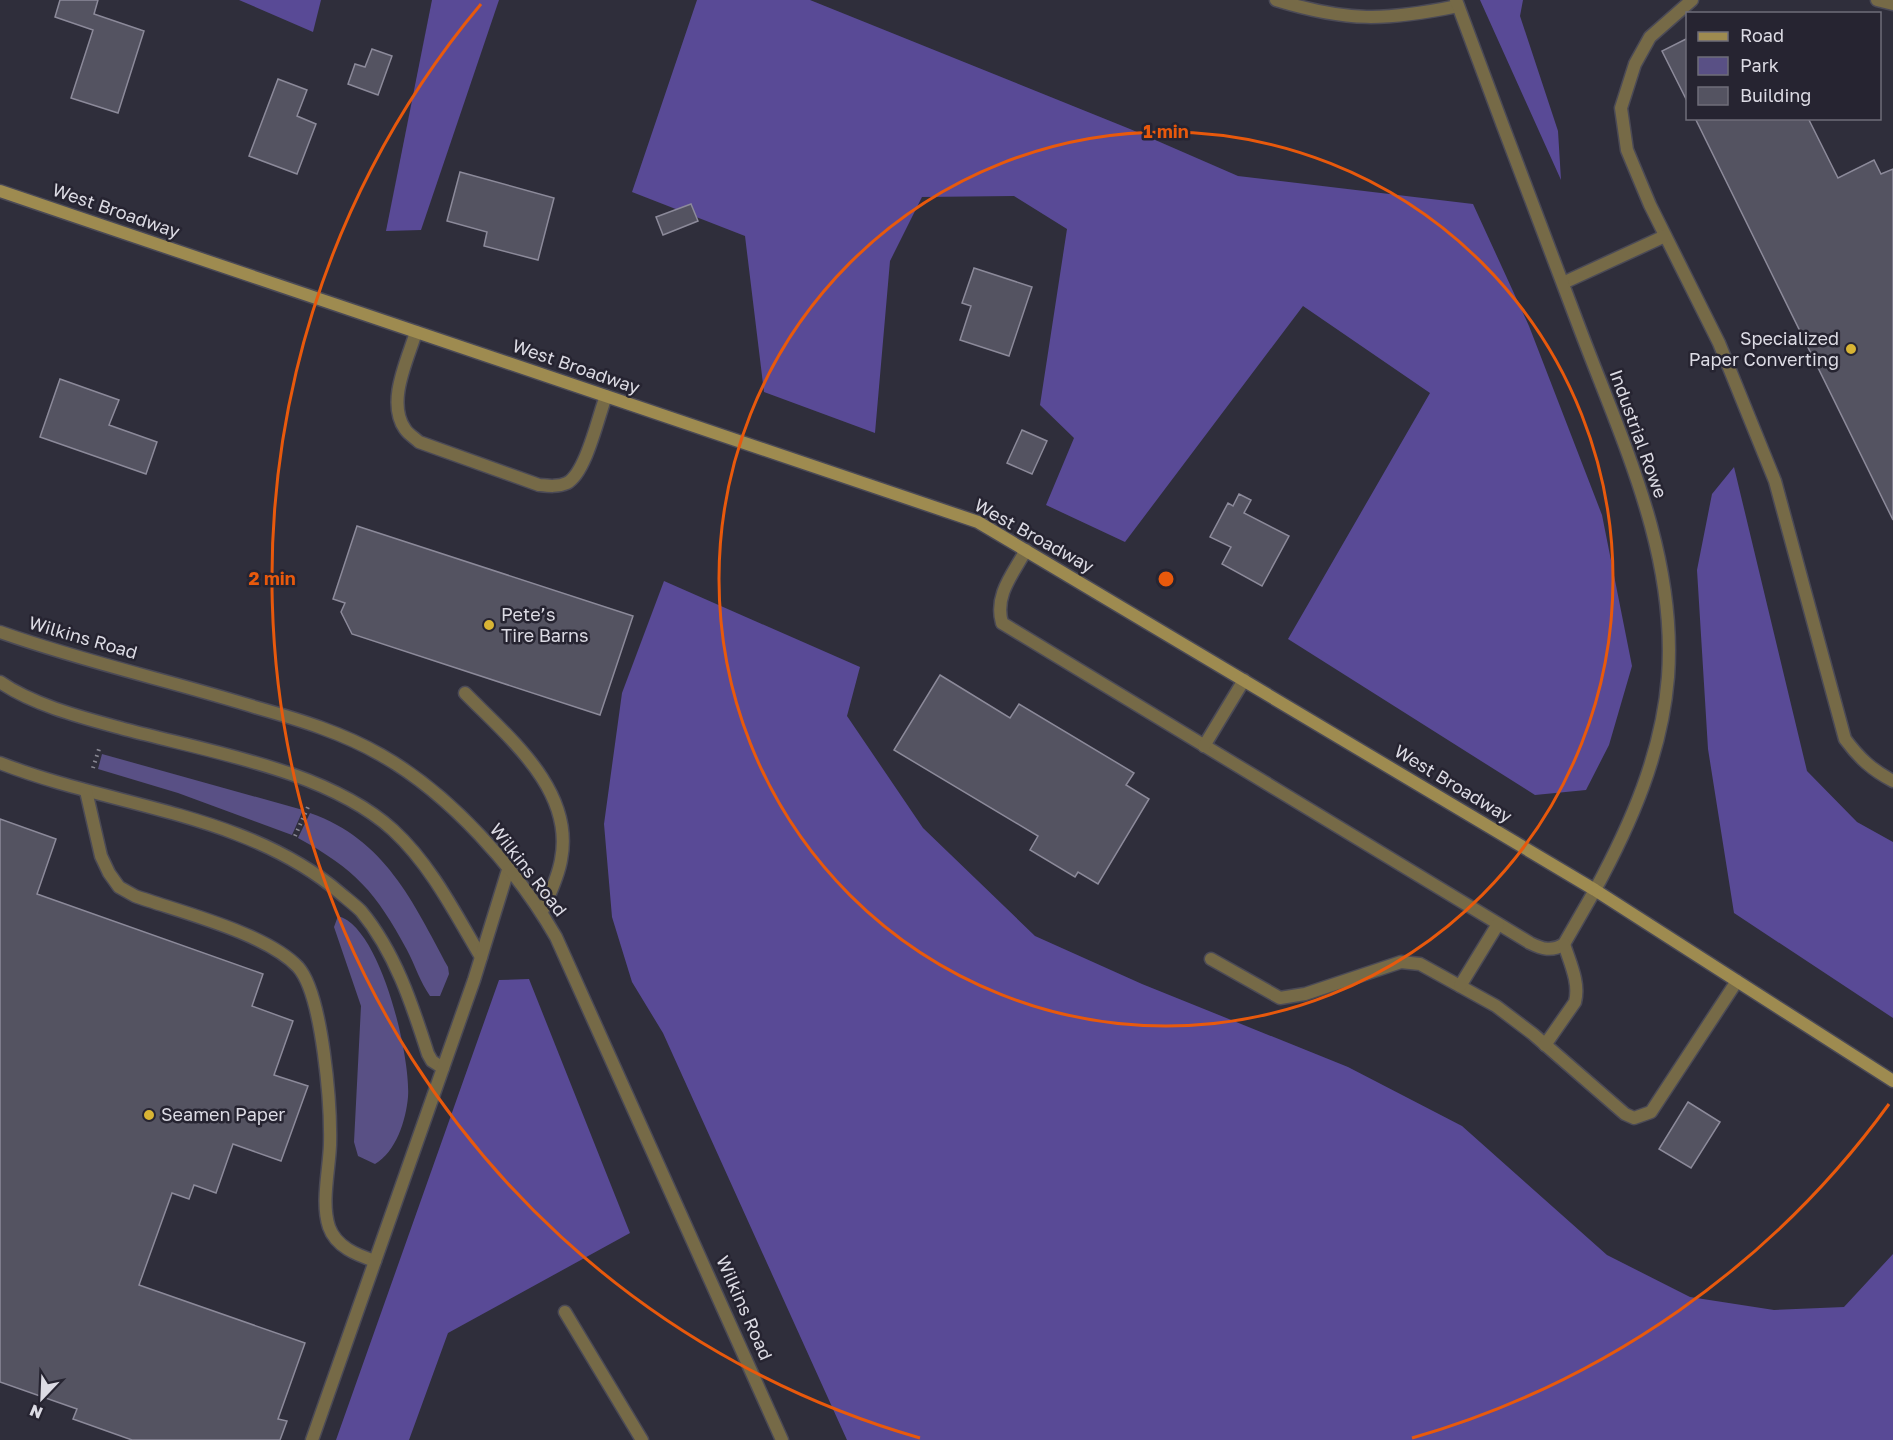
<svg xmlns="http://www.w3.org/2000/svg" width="1893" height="1440" viewBox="0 0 1893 1440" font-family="'Golos Text',sans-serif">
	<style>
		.green { fill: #595085 }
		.forest { fill: #594a96 }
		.building { fill: #545361; stroke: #8c8a9a; stroke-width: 1.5 }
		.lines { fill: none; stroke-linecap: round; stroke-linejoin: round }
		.lane-casing { stroke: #4b4a56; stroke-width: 15 }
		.street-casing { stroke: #4b4a56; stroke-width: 15 }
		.secondary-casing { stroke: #4b4a56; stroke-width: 15 }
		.path { stroke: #8a8994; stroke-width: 4; stroke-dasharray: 1.5 4.5; stroke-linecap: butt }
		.lane { stroke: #766a47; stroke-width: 12 }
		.street { stroke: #766a47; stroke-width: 12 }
		.secondary { stroke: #9e8b50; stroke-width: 12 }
		.ring { fill: none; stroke: #e8590c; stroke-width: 3 }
		.poi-dot { fill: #d8b434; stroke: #262431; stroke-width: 2 }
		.labels { text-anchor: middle; stroke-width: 5; stroke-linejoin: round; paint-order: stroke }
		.street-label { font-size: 18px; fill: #dcdbe4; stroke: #262431 }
		.poi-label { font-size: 18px; fill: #dcdbe4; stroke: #262431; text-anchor: start }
		.centre { fill: #e8590c; stroke: #262431; stroke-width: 3 }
		.ring-label { font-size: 18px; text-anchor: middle; font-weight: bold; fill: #e8590c; stroke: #262431; stroke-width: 5; stroke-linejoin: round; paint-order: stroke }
	</style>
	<rect width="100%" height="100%" fill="#2f2e3b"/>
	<g class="green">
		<path d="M102 754 303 810 292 835 178 793 98 769Z"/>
		<path d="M310 813C385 839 413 902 448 967L449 974 440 996H430C420 982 415 965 407 950 376 892 355 869 298 838Z"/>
		<path d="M338 916C381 927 411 1058 408 1097 406 1120 396 1152 375 1164L358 1156 354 1142 361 1006 334 927Z"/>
	</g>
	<g class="forest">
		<path d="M239 0H321L313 32Z"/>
		<path d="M432 0H499L421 230 386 231Z"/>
		<path d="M697 0H810L1130 129 1238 176 1473 204 1529 326 1602 515 1632 666 1609 745 1586 790 1535 795 1288 639 1430 393 1303 306 1125 542 1046 505 1074 438 1040 405 1067 229 1014 196 922 197 890 261 875 433 764 392 745 236 632 192Z"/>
		<path d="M1480 0H1523L1520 16 1558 131 1561 180Z"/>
		<path d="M1734 467 1807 771 1857 822 1893 842V1018L1734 913 1708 749 1697 570 1712 494Z"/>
		<path d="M664 581 860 667 847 716 923 828 1035 936 1142 984 1348 1067 1462 1126 1607 1255 1690 1297 1774 1310 1844 1307 1893 1254V1440H847L663 1033 632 982 612 917 604 824 622 693Z"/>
		<path d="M529 979 630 1233 448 1333 409 1440H336L499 980Z"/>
	</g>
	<g class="building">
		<path d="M60 0H98L94 14 144 31 118 113 71 98 93 30 55 17Z"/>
		<path d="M1688 38V103L1662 51Z"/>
		<path d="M372 49 392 56 378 95 348 84 355 64 365 67Z"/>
		<path d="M278 79 307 90 297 116 316 124 297 174 249 156Z"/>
		<path d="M1695 118H1808L1838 178 1874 160 1881 174 1893 169V520Z"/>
		<path d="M460 172 554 198 538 260 484 246 487 232 447 221Z"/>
		<path d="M691 204 698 221 663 235 656 217Z"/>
		<path d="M974 268 1032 287 1009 356 960 340 971 306 962 303Z"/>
		<path d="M60 379 119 400 109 425 157 442 146 474 40 437Z"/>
		<path d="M1022 430 1047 441 1032 474 1007 463Z"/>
		<path d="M1239 494 1251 500 1244 513 1289 536 1262 586 1222 564 1231 547 1210 537 1228 503 1233 506Z"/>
		<path d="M357 526 633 616 600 715 352 634 341 612 345 603 333 599Z"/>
		<path d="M940 675 1010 718 1019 704 1134 773 1126 785 1149 799 1098 884 1078 872 1075 877 1030 850 1038 836 894 750Z"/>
		<path d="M0 819 56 839 37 894 263 974 252 1006 293 1021 274 1075 308 1086 281 1161 233 1144 216 1193 194 1185 189 1199 172 1193 139 1285 305 1343 278 1419 287 1421 280 1440H132L73 1419 77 1409 0 1382Z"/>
		<path d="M1688 1102 1720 1122 1691 1168 1659 1149Z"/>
	</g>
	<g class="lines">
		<defs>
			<g id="lane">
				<path d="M1276 0C1348 22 1385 21 1458 6"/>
				<path d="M1692 0 1650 37 1635 64 1621 108 1627 150 1650 205 1719 343 1775 481 1845 739C1859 758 1872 770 1893 781"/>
				<path d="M1877 0 1893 4"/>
				<path d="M1563 283 1665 236"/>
				<path d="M416 332C408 359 386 402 405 429 408 434 415 438 419 442L539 485C549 486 558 487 567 483 586 473 598 417 606 396"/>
				<path d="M1026 550C1013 574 994 595 1002 623L1530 943C1542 949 1552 952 1564 944L1595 890"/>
				<path d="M0 682C34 706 88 719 128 730 211 752 328 771 393 830 431 865 455 913 481 957"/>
				<path d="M465 693C508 737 575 790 561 860 558 878 549 895 542 912"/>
				<path d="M1204 746 1244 680"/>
				<path d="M0 763C112 807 247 813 340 893 347 899 355 905 361 911 395 952 412 1004 428 1054L432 1061 443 1068"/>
				<path d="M86 791 101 856 109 873 119 887 135 896C180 912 266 933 298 967 323 995 331 1107 330 1145 329 1171 321 1203 329 1227 336 1247 357 1255 375 1261"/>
				<path d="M1211 959 1280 998 1305 994 1401 962 1420 964 1496 1006 1533 1034 1625 1114 1634 1118 1651 1112 1737 981"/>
				<path d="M1460 986 1498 924"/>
				<path d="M1545 1045 1575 1002C1580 983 1570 963 1564 944"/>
				<path d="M565 1312 642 1440"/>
				<path d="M312 1440 474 980 508 870"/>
			</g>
			<g id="street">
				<path d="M1456 0C1497 111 1539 221 1581 332 1623 443 1677 555 1668 677 1662 753 1631 824 1595 890"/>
				<path d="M0 632C84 662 172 681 258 708 300 720 343 733 381 755 450 794 517 869 556 937L782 1440"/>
			</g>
			<path id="secondary" d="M0 191 978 522 1595 890 1893 1081"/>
		</defs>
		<use href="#lane" class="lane-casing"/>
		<use href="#street" class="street-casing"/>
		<use href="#secondary" class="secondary-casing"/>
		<g class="path">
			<path d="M93 768 99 749"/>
			<path d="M295 836 308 807"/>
		</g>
		<use href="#lane" class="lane"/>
		<use href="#street" class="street"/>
		<use href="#secondary" class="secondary"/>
	</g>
	<g class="ring">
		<circle cx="1166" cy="579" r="447"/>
		<path d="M1889 1104A894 894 0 0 1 1412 1438M920 1438A894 894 0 0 1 481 4"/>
	</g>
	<g class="poi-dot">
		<circle cx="1851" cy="349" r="6"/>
		<circle cx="489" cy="625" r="6"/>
		<circle cx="149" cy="1115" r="6"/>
	</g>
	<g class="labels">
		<g class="street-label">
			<text transform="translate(116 211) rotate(19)" y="6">West Broadway</text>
			<text transform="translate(576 367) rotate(19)" y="6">West Broadway</text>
			<text transform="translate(1638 434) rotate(70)" y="6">Industrial Rowe</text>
			<text transform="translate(1034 536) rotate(29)" y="6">West Broadway</text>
			<text transform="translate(83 638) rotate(16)" y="6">Wilkins Road</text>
			<text transform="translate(1453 784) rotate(31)" y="6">West Broadway</text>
			<text transform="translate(528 870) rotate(52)" y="6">Wilkins Road</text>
			<text transform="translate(744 1308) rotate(66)" y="6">Wilkins Road</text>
		</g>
		<g class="poi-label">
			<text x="1839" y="345" text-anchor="end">Specialized<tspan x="1839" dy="21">Paper Converting</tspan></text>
			<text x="501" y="621">Pete’s<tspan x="501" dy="21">Tire Barns</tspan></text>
			<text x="161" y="1121">Seamen Paper</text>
		</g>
	</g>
	<circle cx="1166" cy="579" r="9" class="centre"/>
	<g class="ring-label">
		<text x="1166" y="138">1 min</text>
		<text x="272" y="585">2 min</text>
	</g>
	<rect x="1686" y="12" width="195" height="108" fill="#262431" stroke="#6f6d79" stroke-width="1.5"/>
	<rect x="1698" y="32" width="30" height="9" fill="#9e8b50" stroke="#6f6d79" stroke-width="1.5"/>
	<text x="1740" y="42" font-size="18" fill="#dcdbe4">Road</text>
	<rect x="1698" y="57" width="30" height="18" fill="#595085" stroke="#6f6d79" stroke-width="1.5"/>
	<text x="1740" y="72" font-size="18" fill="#dcdbe4">Park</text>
	<rect x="1698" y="87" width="30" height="18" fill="#545361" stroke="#6f6d79" stroke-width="1.5"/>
	<text x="1740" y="102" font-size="18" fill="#dcdbe4">Building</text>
	<g transform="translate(42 1398) rotate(203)" stroke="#262431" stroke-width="4.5" paint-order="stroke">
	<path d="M0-4.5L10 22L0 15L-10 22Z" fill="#dcdbe4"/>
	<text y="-9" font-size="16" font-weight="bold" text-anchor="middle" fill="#dcdbe4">N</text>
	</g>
</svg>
